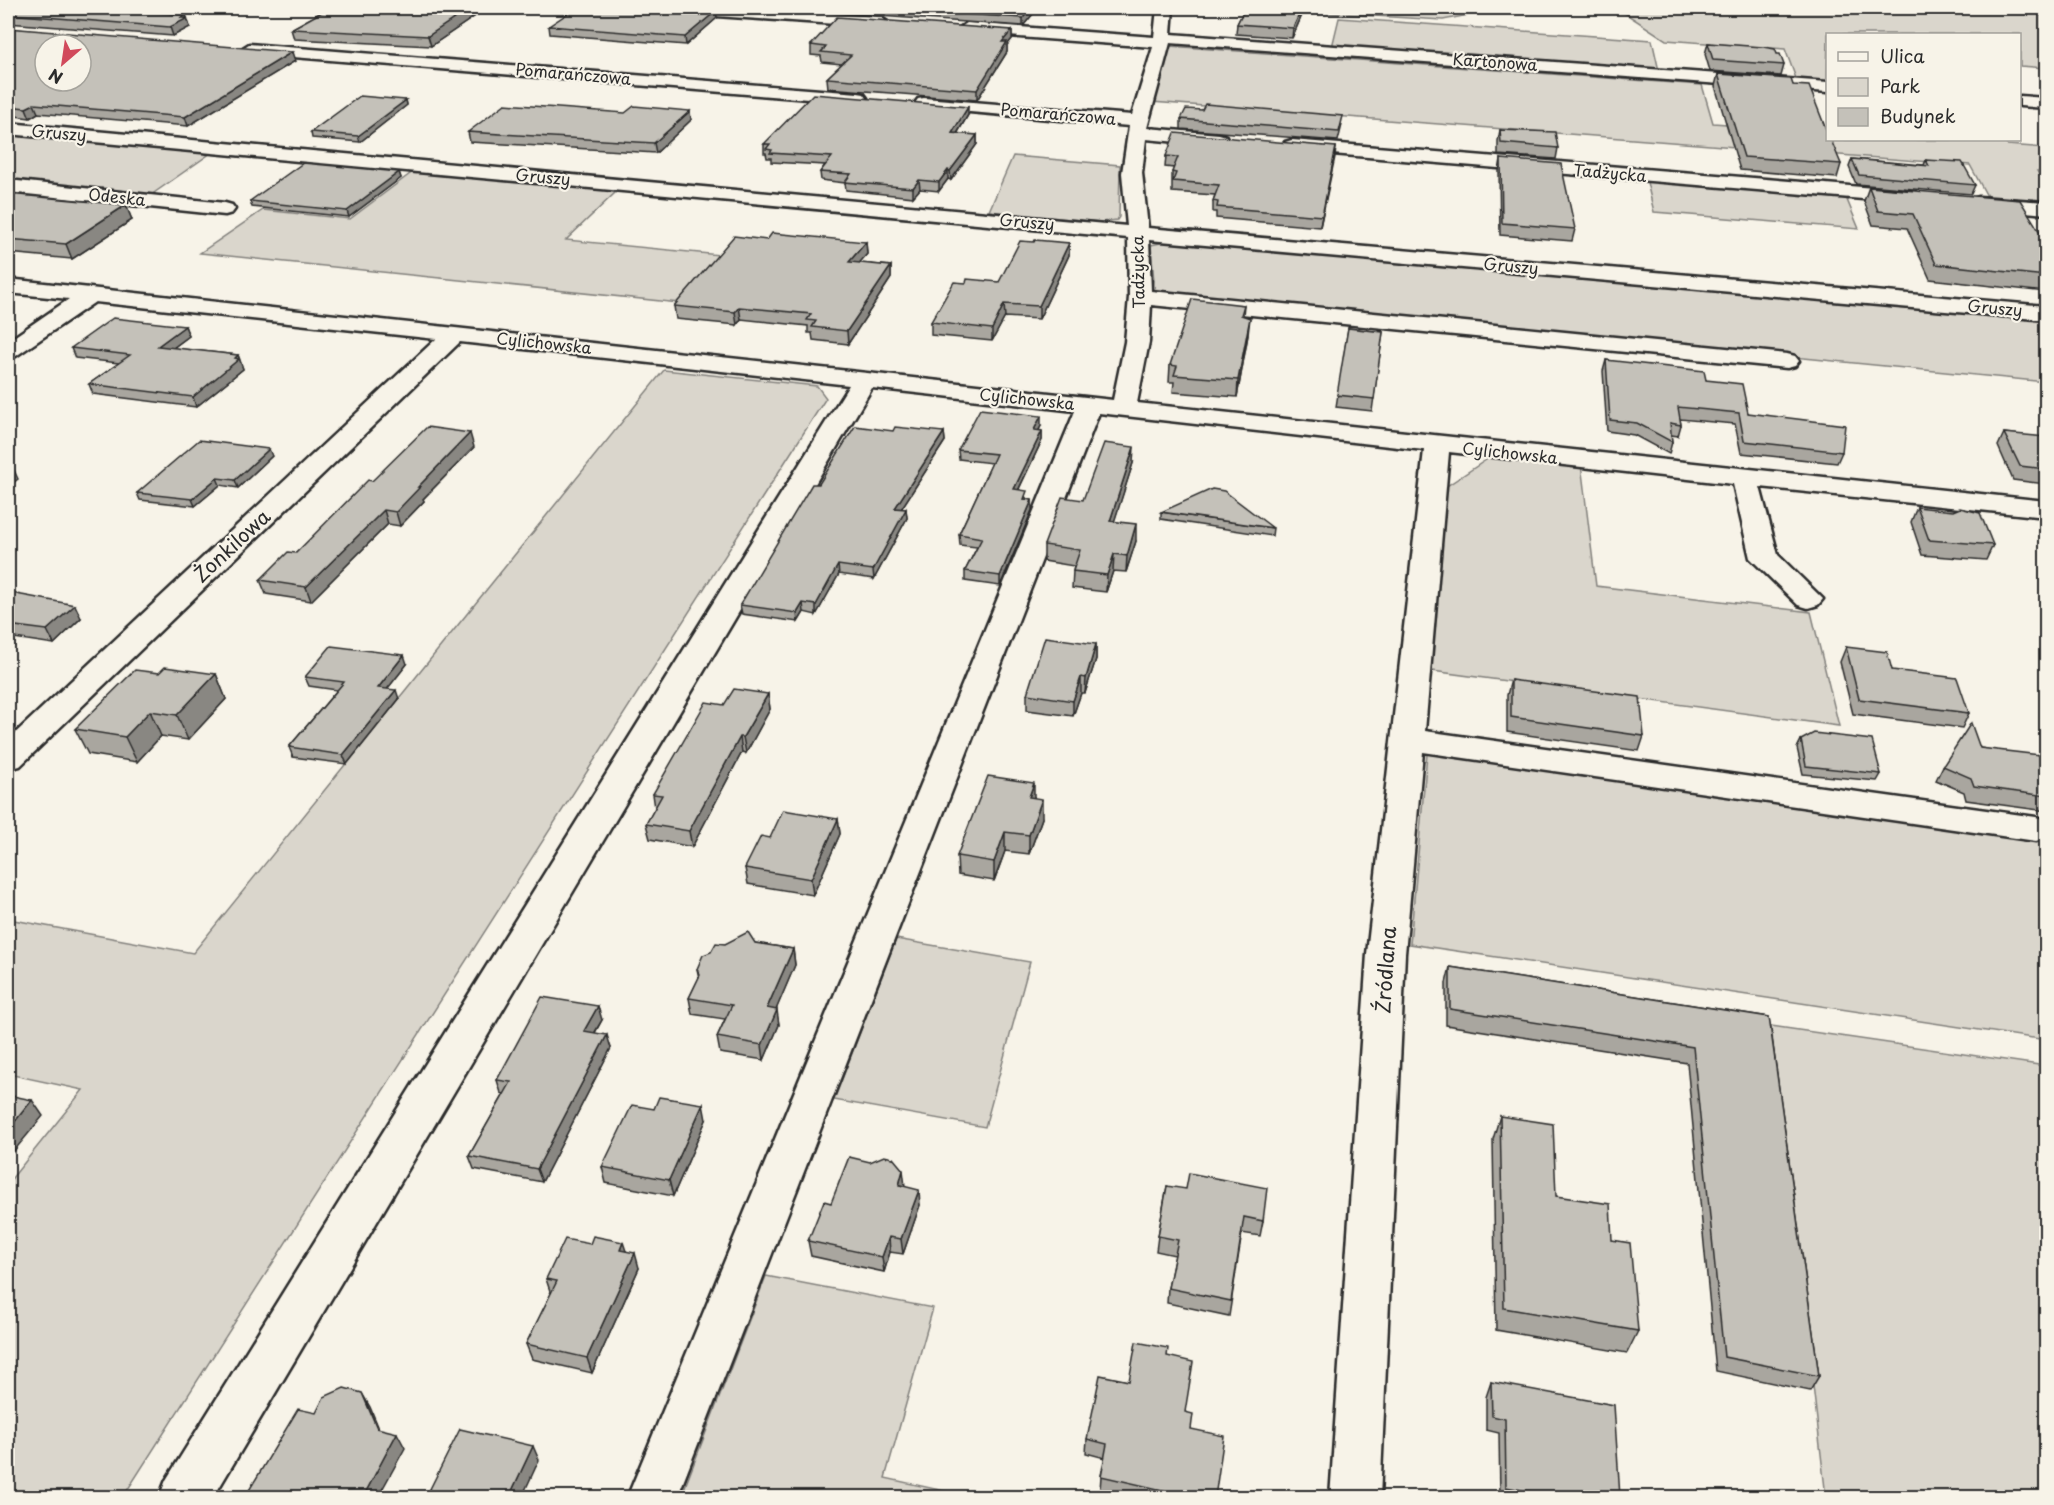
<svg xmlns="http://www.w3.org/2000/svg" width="2054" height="1505" viewBox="0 0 2054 1505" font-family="'Playpen Sans',sans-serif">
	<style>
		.green { fill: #dad6cc; stroke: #82807c; stroke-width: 1.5 }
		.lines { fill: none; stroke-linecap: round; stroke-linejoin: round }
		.minor-casing { stroke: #2b2b2b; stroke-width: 5 }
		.minor { fill: #f7f3e8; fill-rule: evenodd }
		.wall { fill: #a9a69f; stroke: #2b2b2b; stroke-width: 1.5 }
		.shaded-wall { fill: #898782; stroke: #2b2b2b; stroke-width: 1.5 }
		.building { fill: #c4c1b9; stroke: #2b2b2b; stroke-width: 1.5; fill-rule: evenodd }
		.labels { text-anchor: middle; stroke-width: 4.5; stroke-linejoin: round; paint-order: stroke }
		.far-street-label { font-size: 16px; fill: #2b2b2b; stroke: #f7f3e8 }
		.street-label { font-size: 20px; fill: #2b2b2b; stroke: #f7f3e8 }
	</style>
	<rect width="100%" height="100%" fill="#f7f3e8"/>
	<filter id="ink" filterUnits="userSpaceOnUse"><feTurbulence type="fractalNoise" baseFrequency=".0167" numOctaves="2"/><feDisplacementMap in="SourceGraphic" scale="12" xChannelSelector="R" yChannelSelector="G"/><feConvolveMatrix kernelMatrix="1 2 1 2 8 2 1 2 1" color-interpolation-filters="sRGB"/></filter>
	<g filter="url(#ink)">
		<g class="green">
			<path d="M1237 8H1479V13L1443 20Z"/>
			<path d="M1617 8H1922L2046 15V68L2020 66V34H1828L1827 83 1797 81 1785 49 1666 40Z"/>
			<path d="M1339 18 1652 40 1659 71 1332 47Z"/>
			<path d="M1169 46 1702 85 1713 123 1827 131 1828 140H2003L2007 145 2046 148V171H2037L2046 186V203L1988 198 1970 165 1152 102Z"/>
			<path d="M8 134 211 153 148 197 8 183Z"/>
			<path d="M1013 156 1120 165 1119 217 1117 220 1101 222 989 211Z"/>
			<path d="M414 171 618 190 566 240 813 264 718 307 200 253 263 210 350 219Z"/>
			<path d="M1646 178 1845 195 1859 229 1654 212Z"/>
			<path d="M1174 240 2046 319V382L1155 294 1151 245Z"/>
			<path d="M664 370 817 386 826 398 123 1497H8V1183L83 1090 8 1074V919L193 953Z"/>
			<path d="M1492 456 1581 464 1596 586 1811 612 1839 726 1425 670 1441 490Z"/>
			<path d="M1427 754 2046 840V1040L1410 944Z"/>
			<path d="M896 939 1030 962 985 1127 834 1100Z"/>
			<path d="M1771 1026 2046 1066V1497H1826Z"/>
			<path d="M766 1276 933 1308 885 1478 971 1497H681Z"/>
		</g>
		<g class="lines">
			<defs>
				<g id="minor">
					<path d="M664 8H735L880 17 888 22 880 27 672 13Z"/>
					<path d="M1157 8H1173L1171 34 1828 82V92L1170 43 1147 128 1219 134 1226 136 1228 140 1226 144 1219 146 1146 139 1142 173 1148 228 2046 306V320L1149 240 1151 291 1787 354 1795 356 1799 361 1795 366 1787 368 1151 305 1149 342 1137 403 2046 501V517L1760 487 1778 555 1823 599 1818 605 1808 608 1798 605 1750 558 1733 484 1449 452 1425 731 2036 817 2046 820V838L2036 841 1423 752 1405 954 1380 1498H1330L1367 954 1424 450 1099 413 677 1498H627L1075 411 872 388 213 1498H159L166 1480 849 385 460 342 20 766 8 769V740L436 339 95 302 16 356 8 358V341L69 299 8 293V279L1113 400 1125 342 1129 297 1128 238 8 134V123L1127 226 1122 173 1129 126 924 108 918 107 915 103 918 99 924 98 1132 115 1153 47 967 33 959 28 967 23 1154 37Z"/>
					<path d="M249 44 858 93 864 94 867 98 864 102 858 103 243 53 241 49Z"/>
					<path d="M2020 96 2046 98V108L2020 106Z"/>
					<path d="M1292 140 1910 191 1917 193 1920 197 1917 201 1910 203 1285 150 1283 146 1285 142Z"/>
					<path d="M8 180 225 203 232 205 235 209 232 213 225 215 8 192Z"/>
					<path d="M1979 197 2046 202V214L1972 207 1969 203 1972 199Z"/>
				</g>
			</defs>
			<use href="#minor" class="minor-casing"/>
			<use href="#minor" class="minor"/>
		</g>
		<g class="wall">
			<path d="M8 8 160 13 186 15 190 27 173 36 8 23Z"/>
			<path d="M329 8H487L431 46 294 39 291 29Z"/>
			<path d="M849 8H1038L1023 26 850 14Z"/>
			<path d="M1245 8H1305L1292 38 1236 34 1237 24Z"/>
			<path d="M716 11 717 18 686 45 550 34 549 26Z"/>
			<path d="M8 28 295 61 188 126 38 113 30 118 8 115Z"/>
			<path d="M1012 30V39L1007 45V52L977 100 828 88 827 78 842 64 822 62 821 56 811 55V45Z"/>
			<path d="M1708 43 1777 54 1784 65 1781 76 1710 71 1705 54Z"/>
			<path d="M1718 74 1793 85 1841 164 1837 178 1740 170 1715 86Z"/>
			<path d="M406 100 407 105 360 142 312 138 311 132Z"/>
			<path d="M1202 110 1342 125 1338 141 1181 129V119Z"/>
			<path d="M968 115 957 134 977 135V144L951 180 948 179 939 191 920 189 913 197 846 190 845 183 821 180 820 172 825 165 771 162V158H767L766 153H764V144Z"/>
			<path d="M691 120 656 153 470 142 468 132Z"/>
			<path d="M1500 130 1558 148 1556 159 1498 155V141Z"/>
			<path d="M1336 147 1320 227 1216 218V212H1213V201L1215 195 1172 192V172L1174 168 1165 167 1166 156Z"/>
			<path d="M1501 159 1575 229 1572 241 1500 235 1499 171Z"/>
			<path d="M1852 159 1924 165 1926 160 1975 185 1971 194 1856 184 1849 167Z"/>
			<path d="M399 172 401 178 349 217 252 207 250 201Z"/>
			<path d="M1869 187 2046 242V292L1930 279 1907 228 1873 225 1864 201Z"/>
			<path d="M8 194 126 205 132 220 72 259 8 253Z"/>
			<path d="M767 240 866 242 867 254 859 263 891 266V278L848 344 813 340 812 333H808V326L741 319 737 325 676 319 674 306Z"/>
			<path d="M1034 242 1069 243V255L1039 319 1005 317 992 341 931 335V322L966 283 999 282Z"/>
			<path d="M1244 305 1243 316 1248 335 1237 397 1173 392 1174 382H1169L1170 365Z"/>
			<path d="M185 326 189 336 173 348 238 355 243 369 196 407 93 394 89 384 119 363 75 358 71 348Z"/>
			<path d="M1348 328 1383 332 1372 411 1336 407Z"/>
			<path d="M1606 360 1706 380 1748 413 1842 452 1837 463 1741 453 1735 424 1680 419 1681 425 1678 436 1671 435 1672 442 1669 454 1634 435 1607 431 1603 371Z"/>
			<path d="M1041 426 1039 430 1042 431V440L1019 489 1027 499 1032 500V510L1000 586 965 581V571L977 547 960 545 959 534 992 463 959 459 958 450Z"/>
			<path d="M893 431 944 432 945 441 901 509H906L907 518 874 579 839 574 816 615 804 612 798 622 742 614 740 605 819 484Z"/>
			<path d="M2004 433 2046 438V484L2013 480 1998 446Z"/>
			<path d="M474 447 423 499 424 501 400 526 388 524 311 601 266 594 260 580 296 553 372 481Z"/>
			<path d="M272 456 238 488 220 485 195 506 140 500 137 493Z"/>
			<path d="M1133 463 1114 521 1136 541 1126 572 1113 571 1106 592 1072 588 1073 571 1074 566 1044 561V545L1083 500Z"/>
			<path d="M1917 507 1993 545 1986 560 1922 555 1911 522Z"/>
			<path d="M1161 512 1273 528 1272 536 1161 519Z"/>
			<path d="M8 596 81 618 54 644 8 637Z"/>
			<path d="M1096 644V659L1085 693H1081L1073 716 1027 710V694Z"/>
			<path d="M1846 647 1892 670 1969 713 1962 728 1853 714 1840 662Z"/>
			<path d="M407 664 387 689 399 699 347 764 293 757 289 747 337 690 309 686 305 677Z"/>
			<path d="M159 673 216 674 226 699 188 740 161 736 137 762 88 754 75 729Z"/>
			<path d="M1511 680 1644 736 1639 751 1507 732V695Z"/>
			<path d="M768 694 770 709 746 753 742 752 692 847 650 839 646 824 655 808 653 794 724 705Z"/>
			<path d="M1801 740 1881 774 1877 781 1803 774 1797 748Z"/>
			<path d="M1980 748 2046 760V811L1966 800 1964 792 1936 780 1943 766Z"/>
			<path d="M1034 797 1042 818 1029 854 1005 851 994 881 958 875 957 856Z"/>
			<path d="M838 819 840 834 813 895 748 884 745 868 770 838Z"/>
			<path d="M755 943 793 949 795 965 776 1009 779 1025 764 1060 720 1053 717 1037 725 1019 692 1014 689 998 699 978 697 969 711 952 725 944Z"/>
			<path d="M1450 967 1769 1017 1819 1376 1810 1391 1716 1371 1687 1063 1446 1025V983Z"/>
			<path d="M602 1020 595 1033 611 1048 542 1182 474 1169 469 1156 504 1094 501 1093 497 1080Z"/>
			<path d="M1500 1116 1556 1196 1612 1240 1638 1331 1627 1353 1496 1330 1493 1139Z"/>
			<path d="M706 1120 673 1196 606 1183 602 1167Z"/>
			<path d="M905 1186 920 1205 903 1254 890 1252 884 1272 811 1256 808 1241 831 1203Z"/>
			<path d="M1167 1186 1263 1221 1260 1236 1242 1233 1229 1316 1167 1303 1168 1288 1175 1255 1156 1251 1158 1236Z"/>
			<path d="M626 1251 639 1268 592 1373 532 1359 526 1344 551 1294 546 1279Z"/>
			<path d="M1167 1356 1185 1413 1215 1497H1131L1100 1490 1101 1476 1105 1458 1086 1453 1087 1439 1129 1381Z"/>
			<path d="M1491 1382 1620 1497H1500L1499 1433 1486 1430V1397Z"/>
		</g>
		<g class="shaded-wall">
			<path d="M151 8H169L147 20 144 11Z"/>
			<path d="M470 8H487L431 46 428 36Z"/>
			<path d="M1031 8H1038L1023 26V18Z"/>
			<path d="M1302 8H1305L1292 38 1293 28Z"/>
			<path d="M716 11 717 18 686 45 685 37Z"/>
			<path d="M186 15 190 27 173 36 170 27 180 18Z"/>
			<path d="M1012 30V39L1007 45V52L977 100V90L1002 42Z"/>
			<path d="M292 52 295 61 188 126 185 117Z"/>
			<path d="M406 100 407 105 360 142 358 136Z"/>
			<path d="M34 104 38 113 30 118 26 108Z"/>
			<path d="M968 107V115L952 142V133Z"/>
			<path d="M690 111 691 120 656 153 654 143Z"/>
			<path d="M977 135V144L951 180 950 171Z"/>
			<path d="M1336 147 1335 157 1320 227 1322 216Z"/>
			<path d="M948 170V179L939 191V182Z"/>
			<path d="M399 172 401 178 349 217 347 211Z"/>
			<path d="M919 180 920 189 913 197V188Z"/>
			<path d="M126 205 132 220 72 259 66 244Z"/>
			<path d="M866 242 867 254 850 274 849 262Z"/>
			<path d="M1069 243V255L1039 319V306Z"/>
			<path d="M891 266V278L848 344 847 331Z"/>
			<path d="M1004 304 1005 317 992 341V329Z"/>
			<path d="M739 307 741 319 737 325 735 312Z"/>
			<path d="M1250 318 1248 335 1237 397 1238 380Z"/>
			<path d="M185 326 189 336 162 356 158 346Z"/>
			<path d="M238 355 243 369 196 407 193 397Z"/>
			<path d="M1041 416V426L1034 439V430Z"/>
			<path d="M1042 431V440L1014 499V489Z"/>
			<path d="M944 432 945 441 896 517 895 508Z"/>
			<path d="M470 433 474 447 423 499 424 501 400 526 396 512 418 487Z"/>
			<path d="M1134 447 1133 463 1109 538 1110 521Z"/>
			<path d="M269 449 272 456 238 488 235 480Z"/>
			<path d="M13 468 18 479 8 487V472Z"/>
			<path d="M217 478 220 485 195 506 192 499Z"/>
			<path d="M1032 500V510L1000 586V576Z"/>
			<path d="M906 509 907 518 874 579 873 570Z"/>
			<path d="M384 510 388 524 311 601 306 587Z"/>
			<path d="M1136 524V541L1126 572 1127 556Z"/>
			<path d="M1114 554 1113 571 1106 592 1107 575Z"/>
			<path d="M838 565 839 574 816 615V605Z"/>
			<path d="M803 603 804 612 798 622 797 613Z"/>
			<path d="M75 605 81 618 54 644 47 630Z"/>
			<path d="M1096 644V659L1085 693 1086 678Z"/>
			<path d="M404 655 407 664 381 697 378 688Z"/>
			<path d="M216 674 226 699 188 740 177 715Z"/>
			<path d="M1081 677V693L1073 716V701Z"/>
			<path d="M396 690 399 699 347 764 343 755Z"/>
			<path d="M768 694 770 709 746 753 743 737Z"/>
			<path d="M150 711 161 736 137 762 125 737Z"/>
			<path d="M740 737 742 752 692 847 689 831Z"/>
			<path d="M1034 783V802L1029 797Z"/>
			<path d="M1042 799V818L1029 854V835Z"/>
			<path d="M838 819 840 834 813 895 811 879Z"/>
			<path d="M1005 832V851L994 881V862Z"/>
			<path d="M793 949 795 965 770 1024 767 1008Z"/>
			<path d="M598 1006 602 1020 588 1044 584 1031Z"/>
			<path d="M777 1010 779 1025 764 1060 762 1045Z"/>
			<path d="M607 1035 611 1048 542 1182 537 1169Z"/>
			<path d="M32 1100 43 1116 8 1158V1130Z"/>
			<path d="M703 1104 706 1120 673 1196 669 1180Z"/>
			<path d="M903 1170 905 1186 899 1185Z"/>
			<path d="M919 1190 920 1205 903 1254 901 1239Z"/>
			<path d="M889 1237 890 1252 884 1272 882 1257Z"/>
			<path d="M623 1242 628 1257 620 1250Z"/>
			<path d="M635 1253 639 1268 592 1373 587 1358Z"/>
			<path d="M362 1393 370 1407 385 1443 377 1428Z"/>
			<path d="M397 1433 405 1448 378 1497H363Z"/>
			<path d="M533 1446 539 1460 522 1497H509Z"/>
		</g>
		<g class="building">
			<path d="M8 8H151L144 11 186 15 180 18H188L170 27 8 14Z"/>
			<path d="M329 8H470L428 36 291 29Z"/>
			<path d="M576 8H670L716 11 685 37 549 26Z"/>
			<path d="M871 8H1031L1023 18Z"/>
			<path d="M1245 8H1302L1293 28 1237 24Z"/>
			<path d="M837 17 1012 30 1002 42H1007L977 90 827 78 851 55 821 52 826 47 811 45Z"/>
			<path d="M8 28 292 52 185 117 34 104 26 108 8 106ZM45 45H81V81H45Z"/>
			<path d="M1708 43 1763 47 1775 49 1777 54H1780L1784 65 1713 60Z"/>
			<path d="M1718 74 1791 79 1793 85 1809 86 1827 132V140H1831L1841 164 1744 157Z"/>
			<path d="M813 94 968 107 952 133 977 135 950 171 948 170 939 182 919 180 913 188 845 182 851 174 820 172 832 157 770 153 772 150 766 149 770 144H764Z"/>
			<path d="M360 96 406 100 358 136 311 132Z"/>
			<path d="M505 104 625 113 634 106 690 111 654 143 468 132Z"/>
			<path d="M1205 104 1343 116 1339 132 1181 119 1186 109 1202 110Z"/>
			<path d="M1500 130 1555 132 1558 148 1501 143Z"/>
			<path d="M1175 133 1336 147 1322 216 1217 207 1218 202 1213 201 1219 185 1173 181 1176 173 1172 172 1178 157 1166 156Z"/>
			<path d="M1501 159 1561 164 1575 229 1502 223Z"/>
			<path d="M1852 159 1929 166 1926 160 1962 162 1975 185 1859 175Z"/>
			<path d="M303 163 399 172 347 211 250 201Z"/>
			<path d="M1869 187 2020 200 2046 242V276L1936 264 1913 214 1878 211Z"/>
			<path d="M8 194 126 205 66 244 8 239Z"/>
			<path d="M772 233 866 242 849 262 891 266 847 331 812 327 816 321 807 320 811 314 739 307 735 312 674 306 734 236 767 240Z"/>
			<path d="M1035 240 1069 243 1039 306 1004 304 992 329 931 322 954 282 966 283 967 279 999 282 1020 241 1034 242Z"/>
			<path d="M1192 299 1244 305 1241 315 1250 318 1238 380 1174 375 1177 366 1170 365Z"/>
			<path d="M113 318 185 326 158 346 238 355 235 358 239 359 193 397 89 384 130 355 71 348Z"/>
			<path d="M1348 328 1383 332 1374 399 1337 395Z"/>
			<path d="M1606 360 1704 371 1706 380 1742 384 1748 413 1845 425 1842 452 1744 441 1739 413 1678 407 1681 425 1670 423 1672 442 1637 423 1610 420Z"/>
			<path d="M980 409 1041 416 1034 430 1042 431 1014 489 1027 491 1024 499 1032 500 1000 576 965 571 982 538 959 534 996 454 958 450Z"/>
			<path d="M855 426 893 431 895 427 944 432 895 508 906 509 873 570 838 565 816 605 803 603 797 613 740 605 812 484H819Z"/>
			<path d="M427 427 470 433 418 487H420L396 512 384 510 306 587 260 580 288 552 296 553 368 480 372 481Z"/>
			<path d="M2004 433 2046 437V469L2020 466Z"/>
			<path d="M199 440 269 449 235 480 217 478 192 499 137 493Z"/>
			<path d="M1104 443 1134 447 1110 521 1136 524 1127 556 1114 554 1107 575 1073 571 1080 550 1044 545 1062 497 1083 500Z"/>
			<path d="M8 467 13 468 8 472Z"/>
			<path d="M1212 489 1224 491 1273 528 1161 512Z"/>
			<path d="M1917 507 1953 511 1960 508 1980 513 1993 545 1929 540Z"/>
			<path d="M11 593 75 605 47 630 8 625V596Z"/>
			<path d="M1045 637 1096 644 1086 678 1081 677 1073 701 1027 694Z"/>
			<path d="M331 646 404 655 378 688 396 690 343 755 289 747 344 682 305 677Z"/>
			<path d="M1846 647 1887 652 1892 670 1957 678 1969 713 1859 699Z"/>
			<path d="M165 667 216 674 177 715 150 711 125 737 75 729 135 670 159 673Z"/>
			<path d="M1511 680 1640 697 1644 736 1511 717Z"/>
			<path d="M734 689 768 694 743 737H740L689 831 646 824 662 795 653 794 706 702 724 705Z"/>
			<path d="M1971 723 1980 748 2040 755 2042 759 2046 760V796L1974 786 1971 778 1943 766Z"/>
			<path d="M1814 733 1872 740 1881 774 1806 766 1801 740Z"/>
			<path d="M988 776 1034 783 1029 797 1042 799 1029 835 1005 832 994 862 957 856Z"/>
			<path d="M783 810 838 819 811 879 745 868 761 836 770 838Z"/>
			<path d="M748 932 755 943 793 949 767 1008 777 1010 762 1045 717 1037 732 1005 689 998 700 975 697 969 703 955 711 952 716 943 725 944Z"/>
			<path d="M1450 967 1769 1017 1819 1376 1724 1357 1693 1047 1450 1009Z"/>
			<path d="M542 997 598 1006 584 1031 607 1035 537 1169 469 1156 511 1082 497 1080Z"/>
			<path d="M8 1095 32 1100 8 1130Z"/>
			<path d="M659 1097 703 1104 669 1180 602 1167 632 1105 654 1109Z"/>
			<path d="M1500 1116 1553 1124 1556 1196 1610 1204 1612 1240 1630 1243 1638 1331 1504 1308Z"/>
			<path d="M884 1156 893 1158 903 1170 899 1185 919 1190 901 1239 889 1237 882 1257 808 1241 824 1201 831 1203 849 1157 870 1162Z"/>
			<path d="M1189 1173 1267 1188 1263 1221 1244 1217 1231 1301 1168 1288 1178 1240 1158 1236 1167 1186 1186 1189Z"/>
			<path d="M593 1236 623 1242 620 1250 635 1253 587 1358 526 1344 557 1281 546 1279 565 1239 590 1244Z"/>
			<path d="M1136 1342 1168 1348 1167 1356 1193 1362 1185 1412 1193 1414 1191 1429 1224 1436 1215 1497H1193L1101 1476 1107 1444 1087 1439 1100 1375 1129 1381Z"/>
			<path d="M1491 1382 1614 1405 1620 1497H1561L1506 1487 1505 1419 1492 1416Z"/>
			<path d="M344 1388 362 1393 377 1428 397 1433 363 1497H245L298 1409 316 1413 324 1397Z"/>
			<path d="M460 1429 533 1446 509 1497H426Z"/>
		</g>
	</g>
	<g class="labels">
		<g class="far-street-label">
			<text transform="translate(1495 62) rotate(4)" y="6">Kartonowa</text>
			<text transform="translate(573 74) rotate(5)" y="6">Pomarańczowa</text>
			<text transform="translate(1058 114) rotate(5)" y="6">Pomarańczowa</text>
			<text transform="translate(59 133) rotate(5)" y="6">Gruszy</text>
			<text transform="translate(1610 173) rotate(5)" y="6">Tadżycka</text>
			<text transform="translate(543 177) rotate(5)" y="6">Gruszy</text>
			<text transform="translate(117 197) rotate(6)" y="6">Odeska</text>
			<text transform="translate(1027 222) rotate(5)" y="6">Gruszy</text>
			<text transform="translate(1511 266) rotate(5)" y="6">Gruszy</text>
			<text transform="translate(1138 272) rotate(-91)" y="6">Tadżycka</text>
			<text transform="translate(1995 308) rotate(5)" y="6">Gruszy</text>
			<text transform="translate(544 343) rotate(6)" y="6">Cylichowska</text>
			<text transform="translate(1027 399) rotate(6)" y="6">Cylichowska</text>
			<text transform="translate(1510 453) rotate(6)" y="6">Cylichowska</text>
		</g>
		<g class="street-label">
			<text transform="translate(232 546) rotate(-43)" y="7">Żonkilowa</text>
			<text transform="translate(1386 970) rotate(-86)" y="7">Źródlana</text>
		</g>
	</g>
	<rect width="2054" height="1505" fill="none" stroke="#f7f3e8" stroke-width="30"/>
	<rect x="15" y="15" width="2024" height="1475" fill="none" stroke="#2b2b2b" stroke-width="2" filter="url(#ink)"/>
	<rect x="1826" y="33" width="195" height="108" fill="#f7f3e8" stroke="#a5a39c" stroke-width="1.5"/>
	<rect x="1838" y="52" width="30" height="9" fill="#f7f3e8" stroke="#a5a39c" stroke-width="1.5"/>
	<text x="1880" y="63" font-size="18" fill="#2b2b2b">Ulica</text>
	<rect x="1838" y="78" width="30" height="18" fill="#dad6cc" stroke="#a5a39c" stroke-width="1.5"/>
	<text x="1880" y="93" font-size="18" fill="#2b2b2b">Park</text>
	<rect x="1838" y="108" width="30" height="18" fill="#c4c1b9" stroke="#a5a39c" stroke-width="1.5"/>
	<text x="1880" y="123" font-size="18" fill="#2b2b2b">Budynek</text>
	<g transform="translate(63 63) rotate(209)"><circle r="28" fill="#f7f3e8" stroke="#a5a39c" stroke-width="1.5"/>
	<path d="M0-4.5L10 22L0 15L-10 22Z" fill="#d1495b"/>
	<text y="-9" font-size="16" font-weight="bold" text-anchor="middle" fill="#2b2b2b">N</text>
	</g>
</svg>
